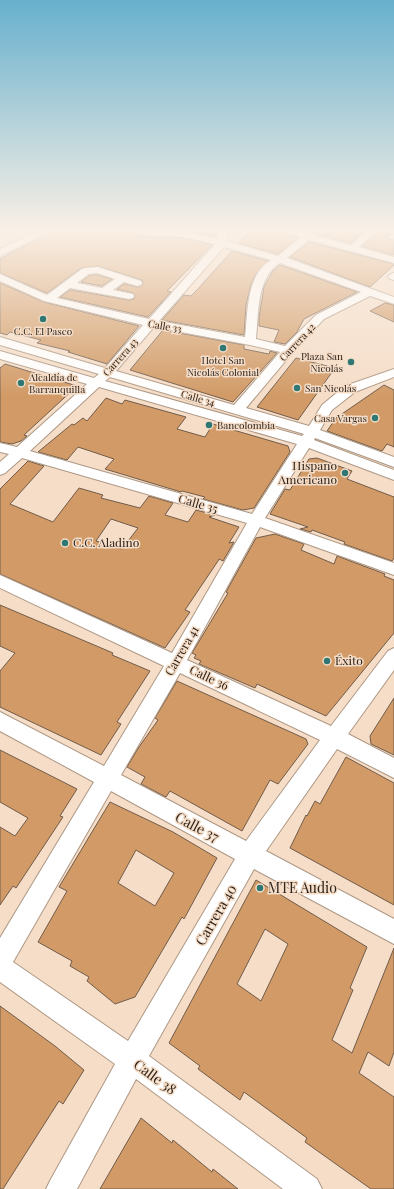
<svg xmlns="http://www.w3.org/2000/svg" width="394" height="1189" viewBox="0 0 394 1189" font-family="'Playfair Display',serif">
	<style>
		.building { fill: #d19a66; stroke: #715c4a; fill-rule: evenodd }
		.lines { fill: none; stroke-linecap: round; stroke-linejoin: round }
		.minor-casing { stroke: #ae9884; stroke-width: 2 }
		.minor { fill: #fff; fill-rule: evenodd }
		.poi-dot { fill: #2e7773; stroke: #f5ddc8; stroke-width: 1.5 }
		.labels { text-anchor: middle; stroke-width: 3; stroke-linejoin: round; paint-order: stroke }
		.far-street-label { font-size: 10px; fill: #2c231b; stroke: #f5ddc8 }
		.far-poi-label { font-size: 10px; fill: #2c231b; stroke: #f5ddc8; text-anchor: start }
		.poi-label { font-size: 12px; fill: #2c231b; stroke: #f5ddc8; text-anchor: start }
		.street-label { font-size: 12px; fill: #2c231b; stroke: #f5ddc8 }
		.near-street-label { font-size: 14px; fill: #2c231b; stroke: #f5ddc8 }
		.near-poi-label { font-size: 14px; fill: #2c231b; stroke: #f5ddc8; text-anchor: start }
	</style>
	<rect width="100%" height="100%" fill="#f5ddc8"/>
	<g class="building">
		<path d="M123 231H131L137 236 184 238 212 245 167 291 171 292 148 317 60 297 70 290 129 300 134 299 135 295 133 293 117 289 124 284 137 287 141 286 143 284 142 280 98 266 81 268 47 293 0 273V259L52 232 123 234Z"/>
		<path d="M189 231H217L216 237Z"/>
		<path d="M249 231H278L298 238 278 254 239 243Z"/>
		<path d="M312 231H365L351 243 315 234 311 232Z"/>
		<path d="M378 231H394L386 239 394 240V255L362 246Z"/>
		<path d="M309 242 394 264V265L370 287 290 257Z"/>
		<path d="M232 251 268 261 256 274 251 284 246 305 244 335 162 320 184 295 191 296 197 290Z"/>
		<path d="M280 265 357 292 304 319 297 332 285 344 274 342 279 330 259 326V318L264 287 273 271Z"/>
		<path d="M90 275H97L112 279 102 286 81 282Z"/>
		<path d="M0 283 44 302 139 326 107 364 68 352 70 351 37 343 41 340 10 332 7 335 0 333Z"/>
		<path d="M385 303 394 305V322L370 311Z"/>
		<path d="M163 330 244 345V349L269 354 270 351 277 353 233 402 130 370Z"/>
		<path d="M296 358 335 368 298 420 257 407Z"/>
		<path d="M5 364 77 386 24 435 27 436 21 441 12 444 0 442V368Z"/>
		<path d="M384 385 394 390V447L387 444 382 451 327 431 336 418Z"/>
		<path d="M106 398 122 404 125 400 186 417 177 429 205 437 213 424 288 446 290 452 254 508 243 510 203 499 205 497 182 491 181 492 105 469 114 459 78 447 67 460 38 452 72 424 74 425 83 418 87 421Z"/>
		<path d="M317 458 352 471 347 479 394 497V558L392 561 344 544 345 542 312 530 311 532 300 529 308 527 270 514 285 489 290 490 309 459Z"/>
		<path d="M28 461 44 466 10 504 53 522 79 488 103 495 101 498 140 508 149 496 173 503 165 515 188 522 196 510 215 515 209 517 239 527 229 543 234 542 223 561 219 559 218 561 185 610 190 612 165 648 0 574V489ZM111 519 138 528 122 549 96 541Z"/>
		<path d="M275 534 304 544 301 550 334 564 337 556 385 574 384 576 394 580V633L326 716 257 684 255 688 199 664 201 661 194 658 196 655 192 653 228 593 226 592 256 538Z"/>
		<path d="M0 605 113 653 112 655 150 671 117 722 121 724 101 755 0 707V671L15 653 0 646Z"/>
		<path d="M177 681 306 739 308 744 278 784 270 780 242 831 170 791 166 797 141 784 145 777 127 767 139 747 158 720 155 718Z"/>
		<path d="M394 698V755L371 744 370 736Z"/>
		<path d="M0 750 77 789 60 816 63 817 16 888 13 886 0 905V827L15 836 28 818 0 802Z"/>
		<path d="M346 757 394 783V905L290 848 306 815 307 816 315 801 320 804Z"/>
		<path d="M110 802 173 832 217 858 184 919 182 917 135 997 115 1004 87 981 89 977 70 966 72 961 38 942 67 891 59 887ZM136 850 174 873 155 906 118 883Z"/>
		<path d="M256 880 367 947 350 988 353 990 332 1040 352 1053 394 948V1052L389 1066 368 1052 359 1073 394 1097V1189H371L305 1142 307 1138 244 1092 240 1100 198 1069 200 1066 169 1043ZM265 929 288 944 261 1001 237 984Z"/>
		<path d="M0 1006 55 1046 84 1070 63 1104 59 1101 3 1189H0Z"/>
		<path d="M141 1118 172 1143 173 1140 212 1172 213 1169 238 1189H100Z"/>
	</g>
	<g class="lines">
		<defs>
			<g id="minor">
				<path d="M39 231H51L0 256V249Z"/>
				<path d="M132 231H184L217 239 218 231H228L227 241 278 256 301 237 286 233 284 231 309 232 314 235 351 245 367 231H377L359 247 394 257V263L309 240 287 258 394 297V304L370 296 324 319 293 352 246 408 309 426 322 405 345 386 394 369V377L355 392 332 410 320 430 394 457V467L315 438 314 440 394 470V480L309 448 265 518 394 563V575L260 527 187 660 331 726 388 651 394 648V670L348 734 394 758V778L337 749 266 851 394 919V944L254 869 149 1056 317 1179 322 1189H283L136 1079 77 1189H46L51 1179 115 1064 0 982V938L94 782 0 731V712L104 766 164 666 0 588V575L172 653 247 523 22 458 5 473 0 475V462L9 454 0 452V443L17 447 87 384 0 359V351L94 378 99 374 0 345V337L105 368 143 325 44 301 0 281V274L47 295 82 269 86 268 98 267 141 281 142 283 141 285 137 286 124 282 113 290 133 294 134 296 133 298 129 299 70 288 57 298 149 319 215 244 184 237 137 234ZM224 247 271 260C246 275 248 311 245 337L159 321ZM280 263 361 292 316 315 285 346 256 339C259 313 256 278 280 263ZM97 273 115 279 102 288 77 283 89 274ZM154 327 250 345 280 352 234 405 116 371ZM110 377 304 434 302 436 105 381ZM99 387 297 444 252 514 30 451ZM180 673 320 740 246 841 121 775ZM111 791 235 859 128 1041 13 962Z"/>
				<path d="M393 273H394V280L390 279 388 276Z"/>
			</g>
		</defs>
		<use href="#minor" class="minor-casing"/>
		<use href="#minor" class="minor"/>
	</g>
	<linearGradient id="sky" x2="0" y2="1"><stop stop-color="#67b0cd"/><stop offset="0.58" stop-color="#faf0e6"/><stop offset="1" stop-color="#faf0e6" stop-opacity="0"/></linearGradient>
	<rect width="394" height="397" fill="url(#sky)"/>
	<g class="poi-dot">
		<circle cx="43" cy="319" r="4"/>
		<circle cx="223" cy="348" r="4"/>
		<circle cx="351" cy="362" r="4"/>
		<circle cx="21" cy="383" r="4"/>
		<circle cx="297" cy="388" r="4"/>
		<circle cx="375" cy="418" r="4"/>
		<circle cx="209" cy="425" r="4"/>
		<circle cx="345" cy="473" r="4"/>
		<circle cx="65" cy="543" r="4"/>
		<circle cx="327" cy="661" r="4"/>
		<circle cx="260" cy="888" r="4"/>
	</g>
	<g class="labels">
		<g class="far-street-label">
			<text transform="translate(165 326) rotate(10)" y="4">Calle 33</text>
			<text transform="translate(297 342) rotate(-47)" y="4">Carrera 42</text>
			<text transform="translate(120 357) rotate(-48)" y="4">Carrera 43</text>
			<text transform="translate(198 398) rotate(16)" y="4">Calle 34</text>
		</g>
		<g class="far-poi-label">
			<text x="43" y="335" text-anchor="middle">C.C. El Paseo</text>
			<text x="343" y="360" text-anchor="end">Plaza San<tspan x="343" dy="12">Nicolás</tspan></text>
			<text x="223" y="364" text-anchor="middle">Hotel San<tspan x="223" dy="12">Nicolás Colonial</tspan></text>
			<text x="29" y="381">Alcaldía de<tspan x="29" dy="12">Barranquilla</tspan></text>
			<text x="305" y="392">San Nicolás</text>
			<text x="367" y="422" text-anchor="end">Casa Vargas</text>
			<text x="217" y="429">Bancolombia</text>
		</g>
		<g class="poi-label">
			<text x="337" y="470" text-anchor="end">Hispano<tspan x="337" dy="14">Americano</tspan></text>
			<text x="73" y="547">C.C. Aladino</text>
			<text x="335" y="665">Éxito</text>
		</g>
		<g class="street-label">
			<text transform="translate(198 504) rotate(16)" y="4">Calle 35</text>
			<text transform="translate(182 651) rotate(-60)" y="4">Carrera 41</text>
			<text transform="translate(209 678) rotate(25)" y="4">Calle 36</text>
		</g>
		<g class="near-street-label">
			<text transform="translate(197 827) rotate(28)" y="5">Calle 37</text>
			<text transform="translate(216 915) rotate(-60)" y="5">Carrera 40</text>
			<text transform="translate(155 1077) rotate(36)" y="5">Calle 38</text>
		</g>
		<g class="near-poi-label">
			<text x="268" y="893">MTE Audio</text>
		</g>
	</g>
</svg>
